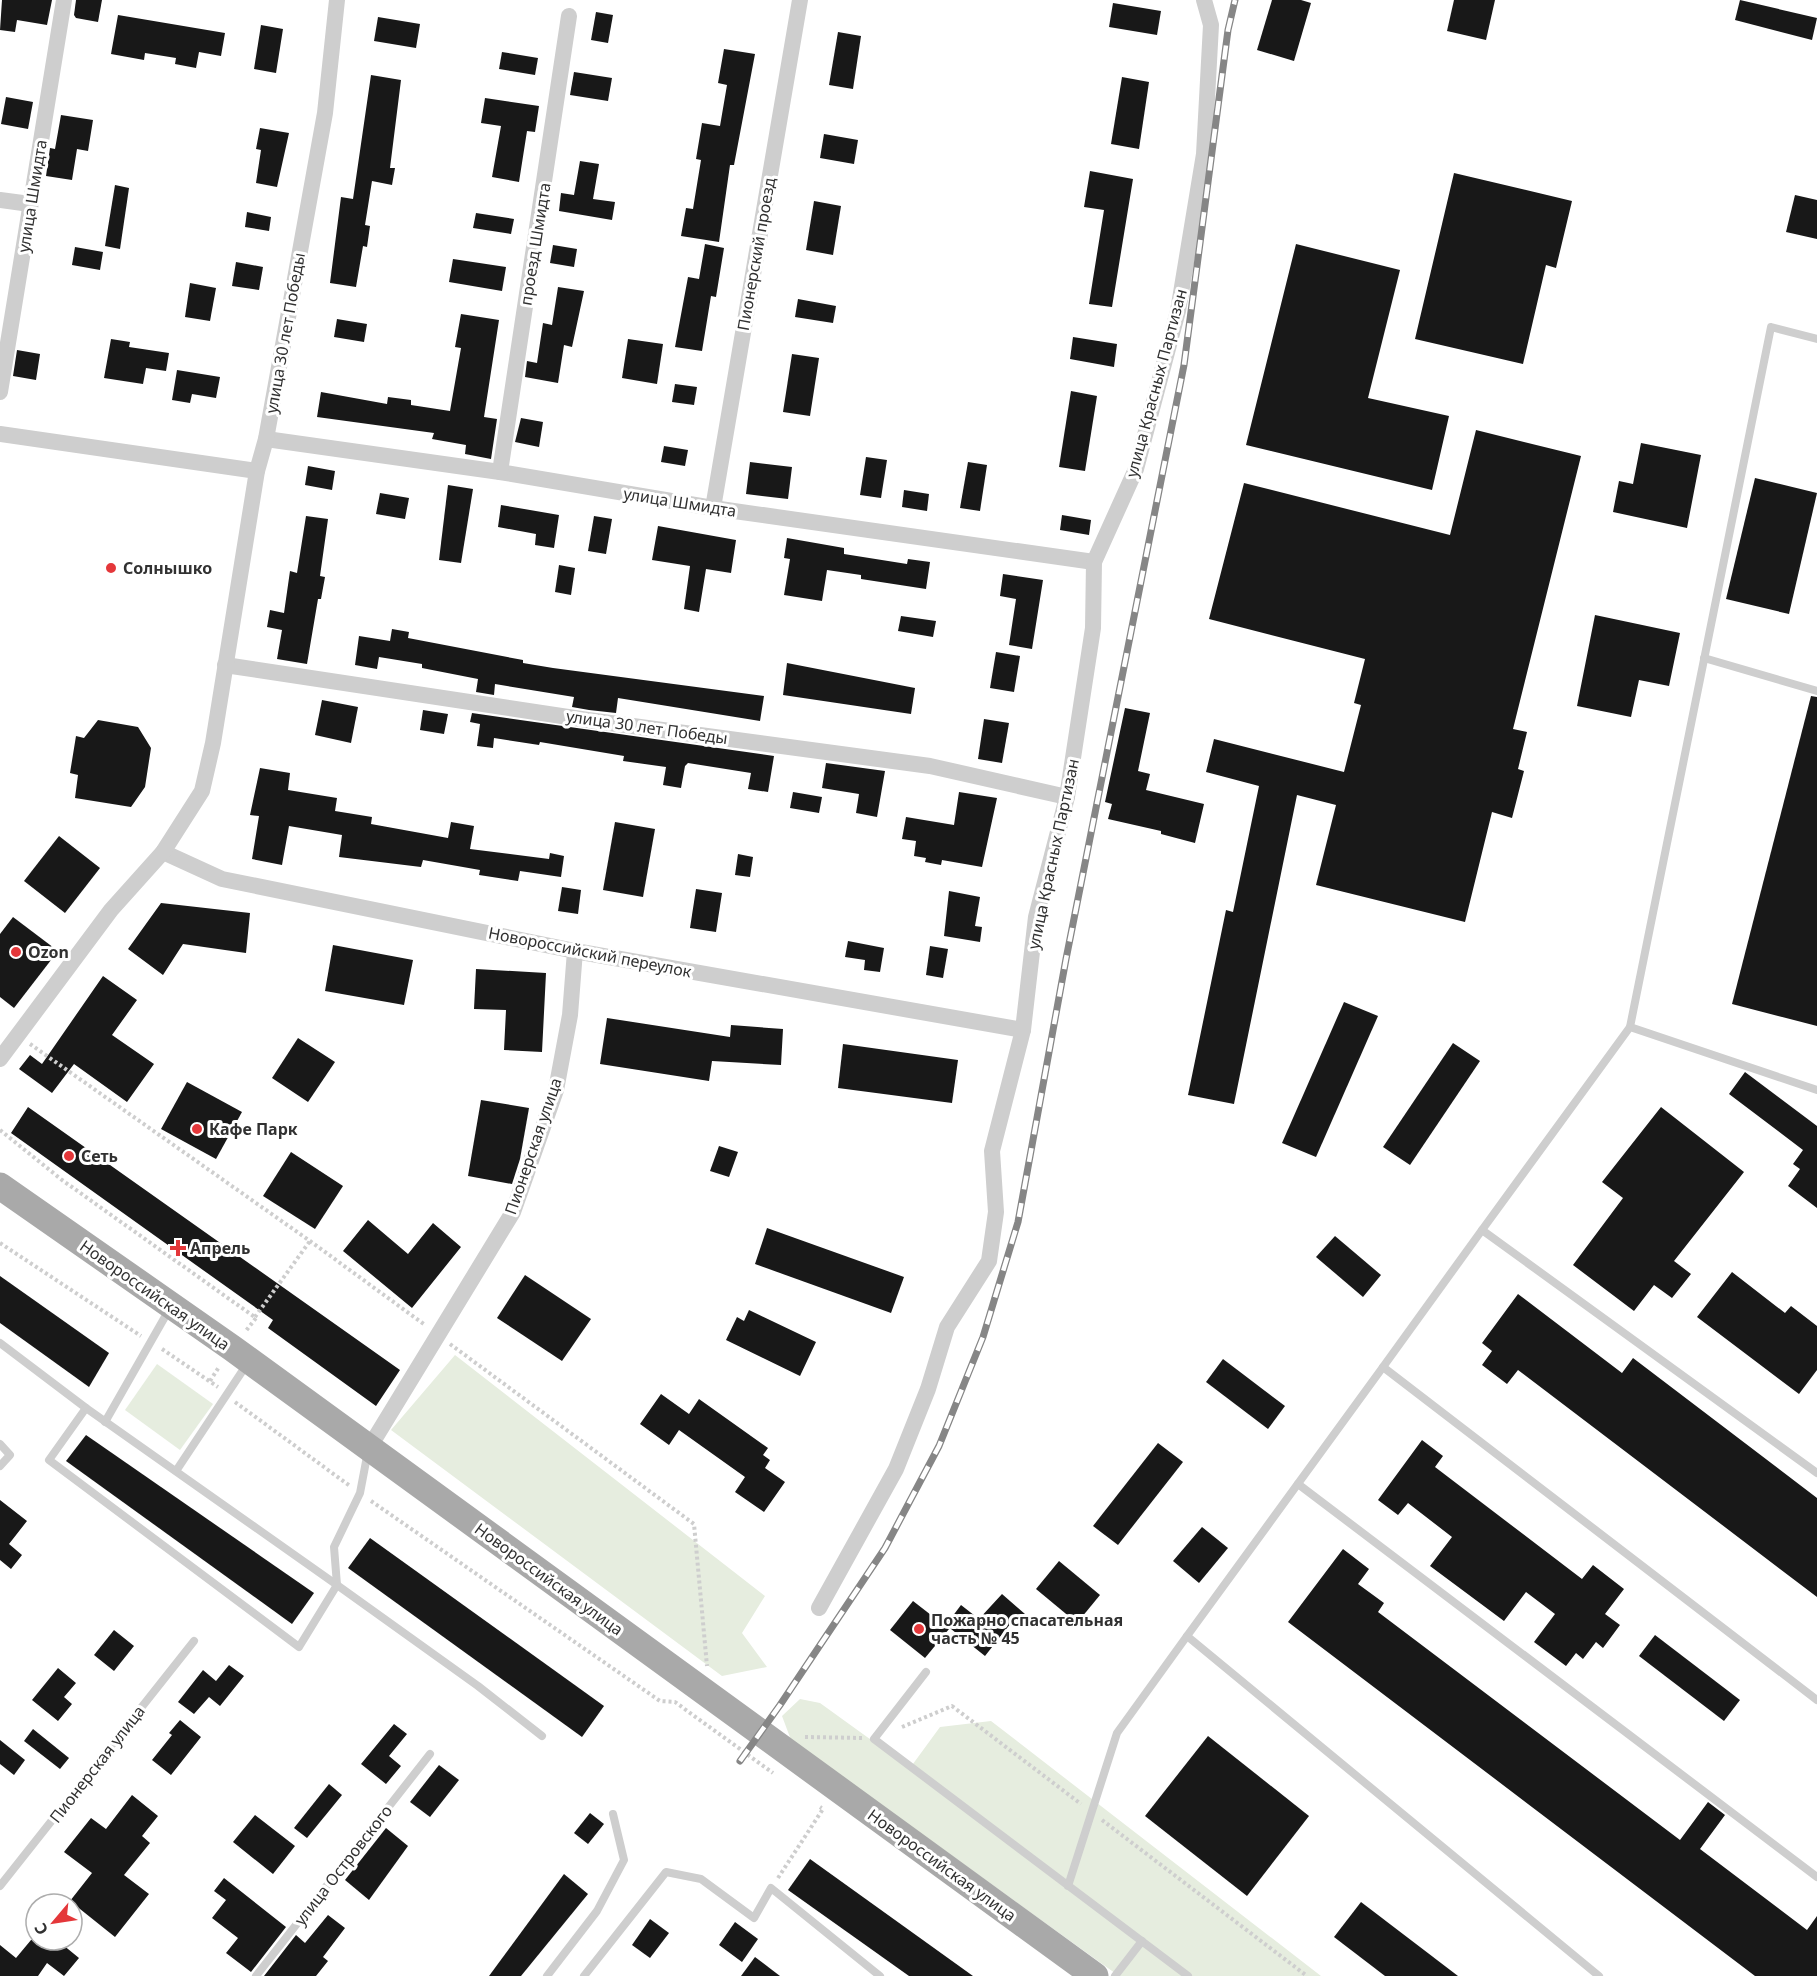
<svg xmlns="http://www.w3.org/2000/svg" width="1817" height="1976" viewBox="0 0 1817 1976" font-family="'Noto Sans',sans-serif">
	<style>
		.green { fill: #e6eddf }
		.building { fill: #181818 }
		.lines { fill: none; stroke-linecap: round; stroke-linejoin: round }
		.path { stroke: #cecece; stroke-width: 4; stroke-dasharray: 3 3; stroke-linecap: butt }
		.lane { stroke: #cecece; stroke-width: 8 }
		.street { stroke: #cecece; stroke-width: 16 }
		.primary { stroke: #a9a9a9; stroke-width: 27 }
		.rail-casing { stroke: #868686; stroke-width: 7 }
		.rail { stroke: #fff; stroke-width: 4.5; stroke-dasharray: 14; stroke-linecap: butt }
		.poi-dot { fill: #e4373a; stroke: #fff; stroke-width: 2 }
		.labels { text-anchor: middle; stroke-width: 6; stroke-linejoin: round; paint-order: stroke }
		.street-label { font-size: 16px; fill: #313131; stroke: #fff }
		.poi-label { font-size: 16px; font-weight: bold; fill: #313131; stroke: #fff; text-anchor: start }
	</style>
	<rect width="100%" height="100%" fill="#fff"/>
	<g class="green">
		<path d="M455 1355 765 1596 742 1633 767 1667 722 1676 391 1430Z"/>
		<path d="M157 1364 213 1404 180 1450 125 1410Z"/>
		<path d="M800 1699 820 1703 910 1768 940 1727 991 1721 1321 1976H1119L791 1740 782 1716Z"/>
	</g>
	<g class="building">
		<path d="M2 0H52L47 25 17 20 15 32 0 30Z"/>
		<path d="M76 0H102L98 22 76 18 74 15Z"/>
		<path d="M1272 0H1301L1311 3 1294 61 1257 50Z"/>
		<path d="M1454 0H1495L1486 40 1447 31Z"/>
		<path d="M1740 0 1817 18 1812 40 1735 20Z"/>
		<path d="M1113 3 1161 11 1157 35 1109 27Z"/>
		<path d="M596 12 613 15 608 43 591 40Z"/>
		<path d="M118 15 225 33 221 56 199 52 196 68 175 64 176 58 145 53 144 60 111 54Z"/>
		<path d="M378 17 420 24 416 48 374 41Z"/>
		<path d="M261 25 283 29 276 73 254 69Z"/>
		<path d="M838 32 861 36 853 89 829 85Z"/>
		<path d="M724 49 755 54 734 165H730L719 242 681 236 686 208 693 209 701 160 696 159 702 123 720 126 727 85 718 83Z"/>
		<path d="M502 52 538 58 535 75 499 69Z"/>
		<path d="M574 72 612 78 608 101 570 95Z"/>
		<path d="M371 75 401 80 390 168H395L392 185 372 181 365 225 370 226 367 247 363 246 356 287 330 283 341 197 353 199Z"/>
		<path d="M1122 77 1149 82 1139 149 1111 144Z"/>
		<path d="M6 97 33 102 28 129 1 124Z"/>
		<path d="M485 98 539 106 535 132 527 131 519 182 492 177 501 126 481 123Z"/>
		<path d="M61 115 93 120 88 151 77 149 72 180 46 176 50 148 55 149Z"/>
		<path d="M260 128 289 133 277 187 256 183 261 150 256 149Z"/>
		<path d="M824 134 858 140 854 164 820 158Z"/>
		<path d="M580 161 599 164 593 199 615 202 612 220 559 211 561 193 574 195Z"/>
		<path d="M1090 171 1133 179 1112 307 1089 304 1104 210 1084 207Z"/>
		<path d="M1454 173 1572 201 1556 268 1546 265 1523 364 1415 339Z"/>
		<path d="M115 185 129 188 120 249 105 246Z"/>
		<path d="M1795 195 1817 200V239L1786 232Z"/>
		<path d="M814 201 841 206 833 255 806 250Z"/>
		<path d="M247 212 271 217 269 231 245 227Z"/>
		<path d="M476 213 514 219 511 234 473 228Z"/>
		<path d="M705 244 724 248 716 297 711 296 702 351 675 347 688 277 699 279Z"/>
		<path d="M1296 244 1400 270 1368 398 1449 416 1432 490 1246 445Z"/>
		<path d="M553 245 577 249 574 267 550 263Z"/>
		<path d="M75 247 103 252 100 270 72 265Z"/>
		<path d="M453 259 506 267 502 291 449 282Z"/>
		<path d="M236 262 263 267 259 290 232 286Z"/>
		<path d="M190 283 216 288 210 321 185 317Z"/>
		<path d="M558 287 584 291 572 347 564 345 558 383 525 377 527 361 537 363 543 323 552 325Z"/>
		<path d="M798 299 836 306 833 323 795 317Z"/>
		<path d="M461 314 499 320 484 417 497 419 491 459 465 454 466 445 432 439 434 433 317 417 321 392 387 404 388 397 411 400V405L450 411 461 348 455 347Z"/>
		<path d="M337 319 367 324 364 342 334 337Z"/>
		<path d="M1073 337 1117 344 1114 367 1070 359Z"/>
		<path d="M111 339 130 342 129 347 169 353 166 371 146 368 143 384 104 378Z"/>
		<path d="M628 339 663 344 657 384 622 378Z"/>
		<path d="M17 350 40 354 36 380 13 376Z"/>
		<path d="M792 354 819 358 810 416 783 412Z"/>
		<path d="M177 370 220 377 216 398 192 394 190 403 172 400Z"/>
		<path d="M675 384 697 387 694 405 672 402Z"/>
		<path d="M1071 391 1097 396 1085 471 1059 467Z"/>
		<path d="M521 418 543 422 539 447 515 442Z"/>
		<path d="M1476 430 1581 456 1513 729 1527 732 1518 769 1524 771 1512 818 1492 812 1465 922 1316 885 1336 805 1297 795 1234 1104 1188 1095 1226 910 1233 912 1259 786 1206 772 1214 739 1344 772 1361 705 1354 703 1365 659 1209 619 1244 483 1450 535Z"/>
		<path d="M1641 443 1701 455 1687 528 1613 512 1619 481 1633 484Z"/>
		<path d="M664 446 688 450 685 466 661 462Z"/>
		<path d="M866 457 887 460 881 498 860 495Z"/>
		<path d="M750 462 792 467 788 499 746 494Z"/>
		<path d="M968 462 987 465 980 511 960 508Z"/>
		<path d="M308 466 335 471 332 490 305 485Z"/>
		<path d="M1755 478 1817 493 1789 614 1726 599Z"/>
		<path d="M448 485 473 489 461 563 439 560Z"/>
		<path d="M904 490 929 494 927 511 902 507Z"/>
		<path d="M380 493 409 498 405 519 376 514Z"/>
		<path d="M501 505 559 515 554 548 535 545 536 534 498 527Z"/>
		<path d="M1062 515 1091 520 1089 535 1060 530Z"/>
		<path d="M306 516 328 519 320 576 325 577 321 599H318L307 664 277 659 282 630 267 627 270 610 284 613 290 571 297 573Z"/>
		<path d="M594 516 612 519 606 554 588 551Z"/>
		<path d="M658 526 736 540 731 573 706 569 699 612 684 609 690 566 652 560Z"/>
		<path d="M787 538 844 548V554L907 564 908 559 930 562 926 589 861 579V575L827 570 822 601 784 595 790 559 784 558Z"/>
		<path d="M559 565 575 568 571 595 555 592Z"/>
		<path d="M1003 574 1043 580 1032 649 1009 645 1016 599 1000 596Z"/>
		<path d="M1595 615 1680 633 1669 686 1639 680 1631 717 1577 706Z"/>
		<path d="M901 616 936 621 933 637 898 631Z"/>
		<path d="M392 629 409 632 408 638 523 660V663L553 668 764 696 760 721 618 698 616 713 589 710 572 707 574 697 495 684 494 695 476 692 478 679 422 668V664L379 657 377 669 355 665 359 636 390 641Z"/>
		<path d="M996 652 1020 656 1014 692 990 688Z"/>
		<path d="M787 663 915 688 911 714 783 695Z"/>
		<path d="M1811 696 1817 697V1026L1732 1004Z"/>
		<path d="M322 700 358 707 351 743 315 735Z"/>
		<path d="M1125 708 1150 713 1138 771 1150 774 1146 790 1204 804 1195 843 1161 834V831L1108 819 1112 804 1105 802Z"/>
		<path d="M423 710 448 714 444 734 420 730Z"/>
		<path d="M472 713 774 756 768 792 748 789 751 773 688 763 685 766 681 788 663 785 666 767 623 761 624 756 540 742 539 745 494 738 493 748 477 746 480 724 470 722Z"/>
		<path d="M984 719 1009 723 1002 763 978 759Z"/>
		<path d="M98 720 138 727 151 748 145 787 131 807 75 798 78 775 70 773 76 736 84 738Z"/>
		<path d="M826 763 885 771 877 817 856 813 859 794 822 788Z"/>
		<path d="M260 768 290 773 288 790 337 798 335 811 372 817 371 824 448 838 451 822 474 826 470 849 549 859 550 853 564 856 561 877 520 871 518 881 479 875 480 870 423 860 421 867 339 857 342 835 289 826 282 865 252 859 259 816 250 815Z"/>
		<path d="M793 792 822 797 819 813 790 808Z"/>
		<path d="M959 792 997 798 982 867 942 860 941 865 925 862 926 858 914 856 916 841 902 839 906 817 954 825Z"/>
		<path d="M615 822 655 829 643 897 603 890Z"/>
		<path d="M59 836 100 868 65 913 24 881Z"/>
		<path d="M738 854 753 857 750 877 735 875Z"/>
		<path d="M562 887 581 890 578 914 558 911Z"/>
		<path d="M696 889 722 893 716 932 690 928Z"/>
		<path d="M949 891 980 897 975 926 982 927 980 942 944 936Z"/>
		<path d="M161 903 250 913 246 953 183 944 163 975 128 949Z"/>
		<path d="M13 917 58 951 14 1008 0 997V934Z"/>
		<path d="M848 941 884 948 880 972 864 970 865 960 845 957Z"/>
		<path d="M333 945 413 960 404 1005 325 991Z"/>
		<path d="M930 946 948 949 943 978 926 975Z"/>
		<path d="M476 969 546 973 542 1052 504 1050 506 1010 474 1009Z"/>
		<path d="M103 976 137 1000 112 1035 154 1064 127 1102 74 1064 52 1093 19 1069 30 1055 42 1064Z"/>
		<path d="M1344 1002 1378 1016 1316 1157 1282 1143Z"/>
		<path d="M607 1018 730 1037 731 1025 783 1029 781 1065 712 1061 709 1081 600 1064Z"/>
		<path d="M298 1038 335 1062 308 1102 272 1078Z"/>
		<path d="M1453 1043 1480 1061 1410 1165 1383 1147Z"/>
		<path d="M843 1044 958 1060 952 1103 838 1088Z"/>
		<path d="M1745 1072 1817 1126V1208L1788 1186 1800 1169 1793 1164 1803 1150 1729 1094Z"/>
		<path d="M187 1082 242 1112 216 1159 161 1129Z"/>
		<path d="M481 1100 529 1108 520 1159 512 1184 468 1176Z"/>
		<path d="M28 1107 400 1370 376 1406 268 1328 273 1320 11 1133Z"/>
		<path d="M1661 1107 1744 1172 1674 1261 1691 1274 1672 1298 1654 1285 1634 1311 1573 1265 1623 1198 1602 1182Z"/>
		<path d="M719 1146 738 1152 729 1177 710 1171Z"/>
		<path d="M291 1152 343 1186 315 1229 263 1196Z"/>
		<path d="M368 1220 408 1254 433 1223 461 1247 412 1308 343 1251Z"/>
		<path d="M767 1228 904 1277 891 1313 755 1264Z"/>
		<path d="M1335 1236 1381 1275 1363 1297 1316 1257Z"/>
		<path d="M1732 1272 1785 1313 1791 1306 1817 1326V1370L1799 1394 1697 1317Z"/>
		<path d="M525 1275 591 1319 562 1361 497 1318Z"/>
		<path d="M0 1276 109 1353 89 1387 0 1323Z"/>
		<path d="M1518 1294 1622 1373 1633 1358 1817 1498V1597L1518 1370 1507 1384 1482 1365 1492 1351 1482 1343Z"/>
		<path d="M749 1310 816 1342 800 1376 726 1340 737 1317 744 1321Z"/>
		<path d="M1223 1359 1285 1406 1268 1429 1206 1382Z"/>
		<path d="M661 1394 689 1414 699 1399 768 1448 763 1455 770 1460 765 1468 785 1482 764 1512 735 1492 745 1477 679 1430 669 1445 640 1424Z"/>
		<path d="M86 1435 314 1593 292 1624 66 1461Z"/>
		<path d="M1422 1440 1443 1456 1435 1467 1582 1579 1593 1565 1624 1589 1605 1614 1620 1625 1603 1648 1596 1642 1583 1659 1576 1653 1566 1666 1534 1642 1555 1614 1526 1592 1504 1621 1430 1566 1452 1537 1408 1503 1398 1515 1378 1500Z"/>
		<path d="M1158 1443 1183 1462 1118 1545 1093 1526Z"/>
		<path d="M0 1500 27 1521 9 1544 22 1555 11 1569 0 1560Z"/>
		<path d="M1202 1527 1228 1548 1199 1583 1173 1561Z"/>
		<path d="M370 1538 604 1706 582 1737 348 1568Z"/>
		<path d="M1343 1549 1369 1569 1358 1584 1384 1603 1378 1612 1680 1840 1708 1802 1725 1815 1700 1849 1807 1930 1817 1916V1976H1755L1288 1622Z"/>
		<path d="M1059 1561 1100 1595 1077 1623 1036 1589Z"/>
		<path d="M1002 1594 1025 1614 1014 1626 1011 1623 985 1656 946 1625 961 1605 979 1619Z"/>
		<path d="M913 1601 949 1629 925 1658 890 1630Z"/>
		<path d="M114 1630 134 1646 114 1671 94 1655Z"/>
		<path d="M1655 1635 1740 1700 1724 1721 1639 1656Z"/>
		<path d="M229 1665 244 1676 220 1706 209 1697 194 1714 178 1702 203 1670 216 1681Z"/>
		<path d="M58 1668 76 1683 64 1697 72 1704 58 1721 32 1700Z"/>
		<path d="M180 1720 201 1737 171 1775 152 1760 172 1735 169 1733Z"/>
		<path d="M394 1724 407 1734 389 1756 401 1766 386 1784 361 1764Z"/>
		<path d="M33 1729 69 1758 60 1769 24 1741Z"/>
		<path d="M1208 1736 1309 1816 1247 1896 1145 1816Z"/>
		<path d="M0 1740 25 1760 14 1775 0 1764Z"/>
		<path d="M439 1765 459 1780 430 1817 410 1802Z"/>
		<path d="M329 1784 342 1795 307 1838 294 1828Z"/>
		<path d="M132 1795 158 1816 142 1836 150 1843 124 1875 149 1894 115 1937 70 1901 92 1873 64 1852 91 1818 106 1829Z"/>
		<path d="M590 1813 604 1824 588 1844 574 1833Z"/>
		<path d="M255 1815 295 1846 273 1874 233 1842Z"/>
		<path d="M386 1828 408 1846 369 1900 345 1880Z"/>
		<path d="M810 1859 973 1976H909L788 1890Z"/>
		<path d="M564 1874 588 1894 521 1976H489Z"/>
		<path d="M224 1878 286 1927 251 1972 226 1953 238 1938 212 1918 226 1900 214 1891Z"/>
		<path d="M1361 1902 1458 1976H1385L1334 1937Z"/>
		<path d="M328 1915 345 1928 323 1957 328 1961 316 1976H264L296 1935 305 1943Z"/>
		<path d="M650 1919 669 1933 650 1958 632 1945Z"/>
		<path d="M735 1922 758 1939 742 1962 719 1945Z"/>
		<path d="M31 1940H57L79 1958 64 1976 47 1963 38 1976H0V1945L16 1958Z"/>
		<path d="M755 1957 780 1976H741Z"/>
	</g>
	<g class="lines">
		<g class="path">
			<path d="M30 1044 310 1241 425 1325"/>
			<path d="M0 1130 62 1180 256 1318 245 1332"/>
			<path d="M0 1243 141 1336"/>
			<path d="M255 1317 310 1241"/>
			<path d="M450 1344 694 1524 707 1666"/>
			<path d="M162 1349 218 1387"/>
			<path d="M210 1381 219 1367"/>
			<path d="M235 1402 350 1486"/>
			<path d="M371 1501 660 1701 675 1702 773 1773"/>
			<path d="M902 1727 952 1706 1081 1804"/>
			<path d="M805 1737 863 1738"/>
			<path d="M1102 1820 1307 1976"/>
			<path d="M778 1878 823 1809 820 1807"/>
		</g>
		<g class="lane">
			<path d="M1704 658 1817 691"/>
			<path d="M1630 1027 1771 327 1817 339"/>
			<path d="M1817 1090 1630 1027 1482 1230 1817 1473"/>
			<path d="M0 1343 86 1408 49 1460 299 1647 337 1585 478 1686 542 1736"/>
			<path d="M1383 1367 1482 1230"/>
			<path d="M86 1408 337 1585"/>
			<path d="M105 1422 170 1308"/>
			<path d="M0 1444 10 1455 0 1466"/>
			<path d="M176 1471 247 1364"/>
			<path d="M1298 1484 1817 1877"/>
			<path d="M337 1585 334 1547 360 1493 368 1451"/>
			<path d="M926 1672 874 1739 1188 1976"/>
			<path d="M0 1886 194 1641"/>
			<path d="M1068 1886 1117 1733 1187 1636"/>
			<path d="M256 1976 430 1754"/>
			<path d="M547 1976 597 1911 624 1860 613 1814"/>
			<path d="M584 1976 666 1872 701 1879 754 1918 771 1888 880 1976"/>
			<path d="M1115 1976 1142 1941"/>
			<path d="M1599 1976 1187 1636 1383 1367 1817 1700"/>
		</g>
		<g class="street">
			<path d="M0 200 30 204"/>
			<path d="M0 392 64 0"/>
			<path d="M0 434 257 471"/>
			<path d="M266 439 500 472 713 508 1094 562"/>
			<path d="M500 472 569 16"/>
			<path d="M713 508 800 0"/>
			<path d="M225 665 588 720 930 766 1067 797"/>
			<path d="M163 852 222 879 575 951 1023 1030"/>
			<path d="M0 1059 111 910 163 852 202 791 213 743 257 471 266 439 325 113 337 0"/>
			<path d="M369 1448 513 1212 556 1090 570 1015 575 951"/>
			<path d="M819 1608 896 1469 928 1389 947 1327 989 1261 996 1212 992 1151 1023 1030 1036 917 1067 797 1093 628 1094 562 1136 469 1178 311 1204 154 1211 25 1204 0"/>
		</g>
		<path class="primary" d="M0 1186 232 1348 1095 1976"/>
		<defs>
			<path id="rail" d="M740 1761 780 1705 885 1548 939 1446 983 1337 1018 1222 1066 959 1184 365 1228 30 1235 0"/>
		</defs>
		<use href="#rail" class="rail-casing"/>
		<use href="#rail" class="rail"/>
	</g>
	<g class="poi-dot">
		<circle cx="111" cy="568" r="6"/>
		<circle cx="16" cy="952" r="6"/>
		<circle cx="197" cy="1129" r="6"/>
		<circle cx="69" cy="1156" r="6"/>
		<path d="M175 1239h6v6h6v6h-6v6h-6v-6h-6v-6h6z"/>
		<circle cx="919" cy="1629" r="6"/>
	</g>
	<g class="labels">
		<g class="street-label">
			<text transform="translate(32 196) rotate(-81)" y="6">улица Шмидта</text>
			<text transform="translate(535 244) rotate(-81)" y="6">проезд Шмидта</text>
			<text transform="translate(756 254) rotate(-80)" y="6">Пионерский проезд</text>
			<text transform="translate(285 333) rotate(-80)" y="6">улица 30 лет Победы</text>
			<text transform="translate(1156 383) rotate(-75)" y="6">улица Красных Партизан</text>
			<text transform="translate(680 502) rotate(9)" y="6">улица Шмидта</text>
			<text transform="translate(647 727) rotate(8)" y="6">улица 30 лет Победы</text>
			<text transform="translate(1053 854) rotate(-78)" y="6">улица Красных Партизан</text>
			<text transform="translate(590 952) rotate(11)" y="6">Новороссийский переулок</text>
			<text transform="translate(533 1146) rotate(-71)" y="6">Пионерская улица</text>
			<text transform="translate(155 1295) rotate(35)" y="6">Новороссийская улица</text>
			<text transform="translate(549 1579) rotate(36)" y="6">Новороссийская улица</text>
			<text transform="translate(97 1764) rotate(-52)" y="6">Пионерская улица</text>
			<text transform="translate(343 1865) rotate(-52)" y="6">улица Островского</text>
			<text transform="translate(942 1865) rotate(36)" y="6">Новороссийская улица</text>
		</g>
		<g class="poi-label">
			<text x="123" y="574">Солнышко</text>
			<text x="28" y="958">Ozon</text>
			<text x="209" y="1135">Кафе Парк</text>
			<text x="81" y="1162">Сеть</text>
			<text x="190" y="1254">Апрель</text>
			<text x="931" y="1626">Пожарно спасательная<tspan x="931" dy="18">часть № 45</tspan></text>
		</g>
	</g>
	<g transform="translate(54 1922) rotate(241)"><circle r="28" fill="#ffffff" stroke="#adadad" stroke-width="1.5"/>
	<path d="M0-4.5L10 22L0 15L-10 22Z" fill="#e4373a"/>
	<text y="-9" font-size="16" font-weight="bold" text-anchor="middle" fill="#313131">С</text>
	</g>
</svg>
